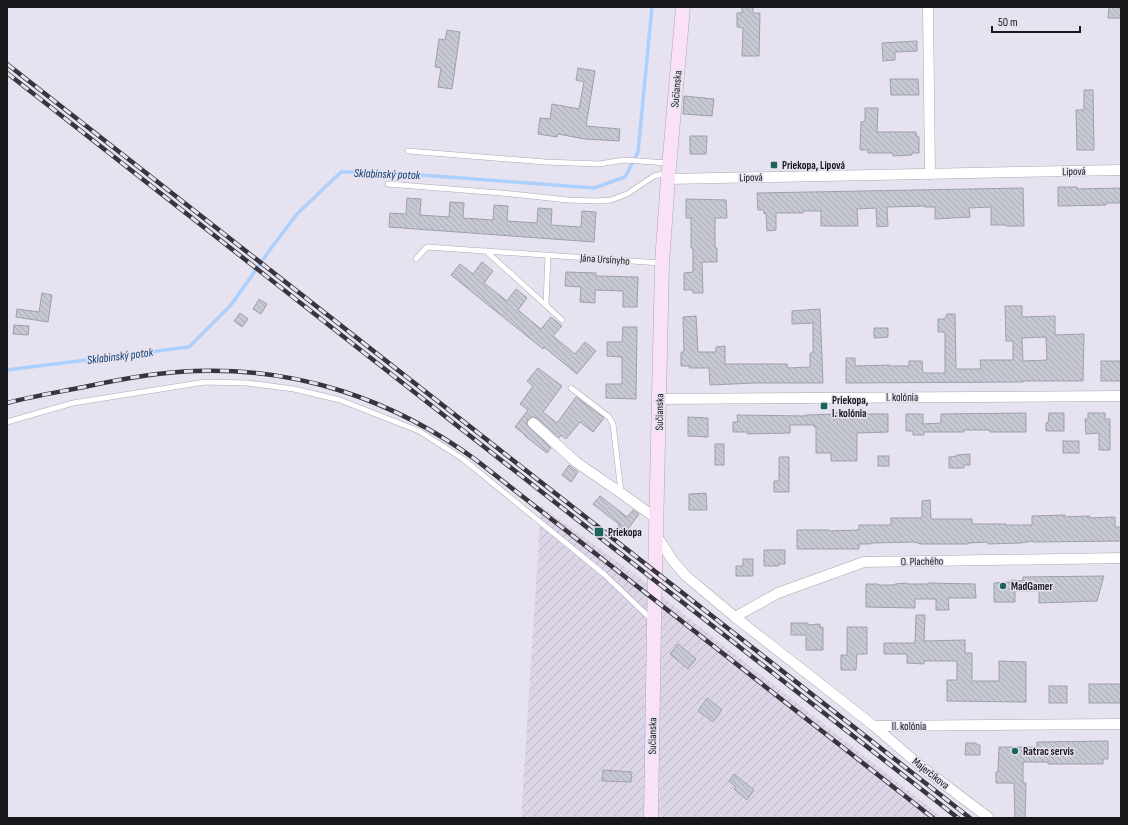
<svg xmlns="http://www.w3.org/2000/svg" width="1128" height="825" viewBox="0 0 1128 825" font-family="'Sofia Sans Condensed',sans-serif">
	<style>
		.industrial { fill: url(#industrial-furrows) }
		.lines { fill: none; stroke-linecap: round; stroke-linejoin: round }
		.stream { stroke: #acd0fe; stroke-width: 3.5 }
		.building { fill: url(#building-back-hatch); stroke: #9d9fab; fill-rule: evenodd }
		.lane-casing { stroke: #aca8b4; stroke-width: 6 }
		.street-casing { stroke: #aca8b4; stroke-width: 11 }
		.secondary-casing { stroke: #aca8b4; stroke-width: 15 }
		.lane { stroke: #fff; stroke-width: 5 }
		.street { stroke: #fff; stroke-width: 10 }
		.secondary { stroke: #f9e2f8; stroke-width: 14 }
		.rail-casing { stroke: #38363c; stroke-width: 4.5 }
		.rail { stroke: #e7e2ef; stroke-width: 3; stroke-dasharray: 9; stroke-linecap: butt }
		.poi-dot { fill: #1a645a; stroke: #e7e2ef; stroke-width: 1.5 }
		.labels { text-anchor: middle; stroke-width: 3; stroke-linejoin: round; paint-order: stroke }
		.street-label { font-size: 11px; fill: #18171b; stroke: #e7e2ef }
		.poi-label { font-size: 11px; font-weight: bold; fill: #18171b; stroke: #e7e2ef; text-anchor: start }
		.water-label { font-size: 12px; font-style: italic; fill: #0b3b71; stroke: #e7e2ef }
	</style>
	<defs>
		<pattern id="industrial-furrows" width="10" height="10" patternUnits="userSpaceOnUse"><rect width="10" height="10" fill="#dcd5e8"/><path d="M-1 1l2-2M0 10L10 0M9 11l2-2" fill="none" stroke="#bcb6c6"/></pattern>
		<pattern id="building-back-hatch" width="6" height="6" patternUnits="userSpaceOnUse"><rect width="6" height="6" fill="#c6c8d4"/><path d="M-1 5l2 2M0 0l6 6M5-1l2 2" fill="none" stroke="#a9abb5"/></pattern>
	</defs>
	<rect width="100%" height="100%" fill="#e7e2ef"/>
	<path class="industrial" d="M541 506 640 578 685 615 943 818H521Z"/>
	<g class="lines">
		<path class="stream" d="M7 370 189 347 231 305 272 247 297 214 341 172H383L594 188 625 177 638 152 652 7"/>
	</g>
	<g class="building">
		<path d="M742 7H753V13H760L759 56H742L743 28 737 27V13H742Z"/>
		<path d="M1109 7H1121V18H1108Z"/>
		<path d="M447 30 460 32 452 89 438 87 441 68 435 67 439 39 445 40Z"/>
		<path d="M917 41V51L895 52V60L883 61 882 43Z"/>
		<path d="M578 68 595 71 586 126 620 129 619 141 585 139 558 134 557 137 538 134 540 118 550 119 552 104 579 109 584 82 576 80Z"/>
		<path d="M890 79H918L919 95H891Z"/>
		<path d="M1084 90H1093L1094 150H1077L1076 110H1084Z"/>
		<path d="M684 96 714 99 712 116 683 114Z"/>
		<path d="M865 108H878L877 132H916L917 137H919V153H912V155L893 156V153H868V150H860L861 122 865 121Z"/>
		<path d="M690 136H707L706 154H690Z"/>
		<path d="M1058 187H1077V189L1121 188V203H1106V205L1058 206Z"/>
		<path d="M1023 188 1024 226H1006V225H991V207L969 208 970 217 935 219V207H925V206L887 207 888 226 877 227 876 208 857 209 858 226H821V211H803V213H776V230L767 231 766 213 764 214V210H758L757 193Z"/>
		<path d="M407 198 421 199 420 215 449 217 450 202 464 203 463 218 493 220 494 205 508 206 507 221 537 223 538 208 552 209 551 225 581 227 582 211 596 212 594 242 389 227 390 213 406 214Z"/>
		<path d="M686 199 726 200 727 218H715V248H717V262H702L703 293H693V290H684V273L693 272V248H691V218H686Z"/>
		<path d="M482 262 493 271 484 283 507 301 516 289 527 298 518 310 541 329 551 317 562 326 553 336 575 354 585 342 596 351 577 374 544 347 543 349 451 275 460 264 473 274Z"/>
		<path d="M566 272 596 273V276L638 277 637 307H623V291L595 290V303L580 302 581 287 565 286Z"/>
		<path d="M42 293 52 295 48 322 16 317 17 309 39 312Z"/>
		<path d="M259 299 267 304 261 314 253 309Z"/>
		<path d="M1005 306H1022V317L1055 316V335L1084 334 1083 381H1023V382L846 383V358H855V366L890 365V366H909V361H922L923 373H945V332H938V319H945L947 314H955L956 369H981L980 360H1013V341H1006ZM1046 337 1047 360 1023 361 1022 338Z"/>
		<path d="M820 309 823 383H754L710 385 709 368H689L690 366H681V352H684L683 317 696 316 698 352H716V347L725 346V364H787L788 368 810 367V353H813V323L792 324V311Z"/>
		<path d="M240 313 248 319 242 327 234 321Z"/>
		<path d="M14 325 29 326 28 335 13 334Z"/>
		<path d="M623 327H637L636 399 606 398V384H622V357L607 356V342H622Z"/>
		<path d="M874 328H888V337L874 338Z"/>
		<rect x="1101" y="361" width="20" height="20"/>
		<path d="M538 368 562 386 543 412 557 423 576 397 604 418 593 432 580 422 566 439 561 435 559 438 537 418 534 417H531L527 421V425L551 448 547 453 525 436V435L515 427 528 410 520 404 533 386 527 381Z"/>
		<path d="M837 412 856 413V414H888V432L857 433V461H831V453H816V427H814V425H790V433L747 434 748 432H733V422H738L737 415 805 416V415L837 414Z"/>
		<path d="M1026 413V432H990V430H964V432H924V435H913V431H906V414H923V424L941 423V414Z"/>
		<path d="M1049 413H1064V431H1046V423H1048Z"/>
		<path d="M1088 413H1105V419H1110V450H1099V433L1086 434 1085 419H1088Z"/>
		<path d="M688 417 708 418V437L688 436Z"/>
		<rect x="1063" y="441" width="16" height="12"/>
		<rect x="715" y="444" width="9" height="21"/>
		<path d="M970 454V465H964V468H949V457L957 456V455Z"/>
		<rect x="878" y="456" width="11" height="10"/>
		<path d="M779 457H789V492H774V481H779Z"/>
		<path d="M569 465 578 472 571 482 562 475Z"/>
		<path d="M706 493 707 510H689V494Z"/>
		<path d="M600 496 627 517 633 510 639 514 626 532 618 526 620 525 593 504Z"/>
		<path d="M930 500 931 519H972V524H1006V525H1032V516L1065 515V517L1090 516V518L1115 517V527H1121V541L1033 542V541L1020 543 988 544V542L968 543V544H921L914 542 871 543V544H859V549H797V530H829V531L859 530V525H891V518H922V501Z"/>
		<path d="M764 550H785V564H779V566H764Z"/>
		<path d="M743 559H753V576H736V566H743Z"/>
		<path d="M1104 576 1097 601 1039 603V591H1015V602H994V583L1011 582V580L1023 581V577Z"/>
		<path d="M907 583V584H928V583L975 584 976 598H948L949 610H936V599H915V608L866 607V584H878V585H895V584Z"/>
		<path d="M916 615H925L924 641 965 640V653H972V681H999V661L1026 662V702L947 701V680H957V661H924V664L907 663V654H884V643H915Z"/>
		<path d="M791 623H808V625L820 624V627H823V650H806V635H791Z"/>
		<path d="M847 627H867V654H857L856 670H841V655H847Z"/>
		<path d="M678 644 696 659 688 669 670 654Z"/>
		<rect x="1089" y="684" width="32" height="19"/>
		<rect x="1049" y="686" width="18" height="17"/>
		<path d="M707 698 722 710 713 722 698 711Z"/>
		<path d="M1108 741V759H1103V764H1048V762H1023V783H1026L1025 818H1015L1014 783H996V772H998L999 747H1037V742Z"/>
		<path d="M966 743H976L977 745H980V755H965Z"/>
		<path d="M603 770 632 772 631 782 602 781Z"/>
		<path d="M734 774 754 790 747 800 734 789 736 787 729 781Z"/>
	</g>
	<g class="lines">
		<defs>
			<g id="lane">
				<path d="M408 151 545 162 599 164 624 160 668 163"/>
				<path d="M388 184 512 194 568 200 597 201 611 200 627 194 654 176 667 173"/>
				<path d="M486 251 562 320"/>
				<path d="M416 259 427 247 661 263"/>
				<path d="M546 305 548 255"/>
				<path d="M571 388 609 417 613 424 621 492"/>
				<path d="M7 422 73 403 205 382 247 383 294 389 340 400 419 431 463 459 605 575 652 620"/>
			</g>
			<g id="street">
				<path d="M928 7 930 174"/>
				<path d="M668 179 1121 170"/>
				<path d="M659 399 1121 396"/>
				<path d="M533 423 576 462 621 493 657 519"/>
				<path d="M656 535 673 561 686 576 735 617 874 726 1121 724"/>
				<path d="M735 617 778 593 864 562 1121 558"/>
				<path d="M874 726 923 768 989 818"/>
			</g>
			<path id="secondary" d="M651 818 654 622 662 263 668 179 683 7"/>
		</defs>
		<use href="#lane" class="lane-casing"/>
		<use href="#street" class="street-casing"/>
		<use href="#secondary" class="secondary-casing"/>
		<use href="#lane" class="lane"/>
		<use href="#street" class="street"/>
		<use href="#secondary" class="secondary"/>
		<defs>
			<g id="rail">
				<path d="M7 64 970 818"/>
				<path d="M7 73 958 818"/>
				<path d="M7 403C33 396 59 392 84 387 121 379 158 372 195 371 298 367 394 400 476 460L933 818"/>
			</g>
		</defs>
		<use href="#rail" class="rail-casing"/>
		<use href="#rail" class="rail"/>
	</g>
	<g class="poi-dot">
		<rect x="770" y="161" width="8" height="8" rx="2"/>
		<rect x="820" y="402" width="8" height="8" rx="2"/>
		<rect x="594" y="527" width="10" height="10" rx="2"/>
		<circle cx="1003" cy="586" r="4"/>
		<circle cx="1015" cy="751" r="4"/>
	</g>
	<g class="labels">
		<g class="street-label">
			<text transform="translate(676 89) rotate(-85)" y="4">Sučianska</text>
			<text transform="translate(1074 171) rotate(-1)" y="4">Lipová</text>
			<text transform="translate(751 177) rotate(-1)" y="4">Lipová</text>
			<text transform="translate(605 259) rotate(4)" y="4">Jána Ursínyho</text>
			<text x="902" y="401">I. kolónia</text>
			<text transform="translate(659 412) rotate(-89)" y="4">Sučianska</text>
			<text transform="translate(922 561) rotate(-1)" y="4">O. Plachého</text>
			<text x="909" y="730">II. kolónia</text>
			<text transform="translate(652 736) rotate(-89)" y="4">Sučianska</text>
			<text transform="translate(931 773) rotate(38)" y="4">Majerčíkova</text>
		</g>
		<g class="poi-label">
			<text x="782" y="169">Priekopa, Lipová</text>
			<text x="832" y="404">Priekopa,<tspan x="832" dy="13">I. kolónia</tspan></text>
			<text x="608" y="536">Priekopa</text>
			<text x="1011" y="590">MadGamer</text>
			<text x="1023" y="755">Ratrac servis</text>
		</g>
		<g class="water-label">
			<text transform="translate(387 174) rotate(2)" y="4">Sklabinský potok</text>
			<text transform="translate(120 356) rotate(-7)" y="4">Sklabinský potok</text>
		</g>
	</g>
	<rect width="1128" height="825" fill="none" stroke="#18171b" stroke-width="16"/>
	<path d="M992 26v6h88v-6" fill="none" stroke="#18171b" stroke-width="2"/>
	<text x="998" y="26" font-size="12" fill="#18171b" stroke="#e7e2ef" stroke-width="3" paint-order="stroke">50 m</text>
</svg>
